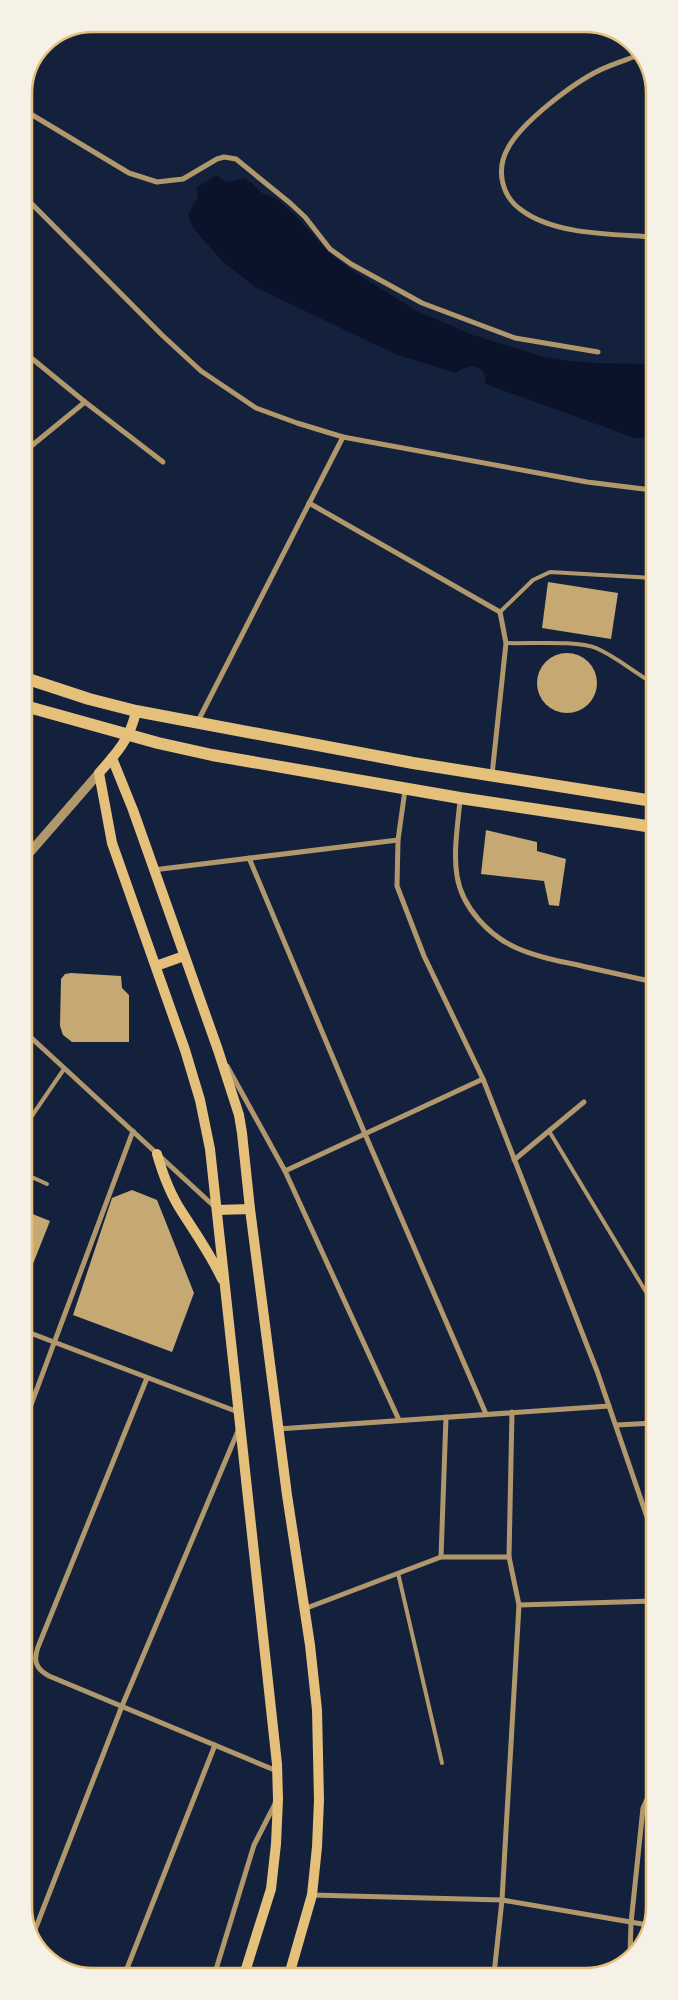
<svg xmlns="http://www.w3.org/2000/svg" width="678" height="2000" viewBox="0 0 678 2000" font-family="Bitter,serif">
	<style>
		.water { fill: #0b132b }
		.building { fill: #c6a872 }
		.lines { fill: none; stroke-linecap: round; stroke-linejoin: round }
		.service { stroke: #b1986c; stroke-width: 4 }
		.minor { stroke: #b1986c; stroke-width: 5 }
		.tertiary { stroke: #b1986c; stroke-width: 9 }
		.secondary { stroke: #e5c07b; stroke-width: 10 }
		.primary { stroke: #e5c07b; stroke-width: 12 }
		.rim { fill: none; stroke: #e5c07b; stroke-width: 2.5 }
	</style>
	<rect width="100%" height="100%" fill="#14213d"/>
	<path class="water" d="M217 175 226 182 244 178 251 182 262 193 277 199 297 217 330 254 356 273 417 311 473 335 544 357 569 361 596 363 652 364V433L643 438H635L485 384C487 364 469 362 456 373L398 355 376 345 255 287 223 262 192 227 188 214 198 196 196 187Z"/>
	<g class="building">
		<path d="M548 582 618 593 611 639 542 628Z"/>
		<circle cx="567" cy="683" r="30"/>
		<path d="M486 830 537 842V851L566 859 559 906 549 905 544 881 481 874Z"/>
		<path d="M71 973 121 976 122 988 129 995V1042H72L63 1035 60 1026 61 979 65 974Z"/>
		<path d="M132 1190 157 1200 194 1293 172 1352 73 1315 112 1198Z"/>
		<path d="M25 1211 50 1221 27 1279H25Z"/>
	</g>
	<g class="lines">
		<g class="service">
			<path d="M500 612 533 580 550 572 653 578"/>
			<path d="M506 643C528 644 578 640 596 648 617 657 633 672 653 683"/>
			<path d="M25 1126 64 1069"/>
			<path d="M549 1131 649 1297"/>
			<path d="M25 1174 47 1184"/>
			<path d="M398 1573 442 1763"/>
		</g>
		<g class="minor">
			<path d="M639 55C626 60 612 64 600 70 573 83 522 122 508 148 496 169 501 195 520 209 553 235 612 234 652 237"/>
			<path d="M24 110 129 173 157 182 183 179 217 159 224 157 236 159 290 203 305 217 330 249 351 264 422 303 515 338 598 352"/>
			<path d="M24 196 162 335 201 371 256 408 297 423 343 437 587 482 652 490"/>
			<path d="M24 352 85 402 163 462"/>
			<path d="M24 452 85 402"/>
			<path d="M309 503 500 612 506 643 492 775"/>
			<path d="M198 721 343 437"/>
			<path d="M405 790 398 840 397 886 424 956 483 1079 597 1371 648 1520 654 1552"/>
			<path d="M460 800C458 824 453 852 457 876 462 908 490 937 519 949 538 957 558 961 578 965 603 971 628 976 653 982"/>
			<path d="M249 858 365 1134 486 1414"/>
			<path d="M153 870 398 840"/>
			<path d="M25 1032 216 1208"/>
			<path d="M227 1066 285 1171 399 1420"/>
			<path d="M514 1160 584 1102"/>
			<path d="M285 1171 483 1079"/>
			<path d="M25 1331 238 1412"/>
			<path d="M147 1378 38 1647C33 1661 36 1669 49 1676L277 1771"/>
			<path d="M25 1421 133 1131"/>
			<path d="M617 1425 654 1423"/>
			<path d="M278 1429 609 1406"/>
			<path d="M441 1557 446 1417"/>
			<path d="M519 1605 654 1601"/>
			<path d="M304 1609 441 1557H509"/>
			<path d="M26 1678V1688"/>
			<path d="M312 1895 502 1900 648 1925"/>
			<path d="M33 1935 122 1706 238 1431"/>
			<path d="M630 1955 631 1923 643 1808 654 1784"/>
			<path d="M494 1974 502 1900 519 1605 509 1557 512 1412"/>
			<path d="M124 1976 215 1745"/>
			<path d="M214 1976 254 1845 275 1804"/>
		</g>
		<path class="tertiary" d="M25 858 99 773"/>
		<g class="secondary">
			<path d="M136 711C131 737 117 753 99 773L112 843 185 1050 200 1100 210 1149 277 1764 278 1799 276 1844 271 1889 244 1975"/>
			<path d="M112 758 133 810 218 1050 239 1115 242 1133 250 1209 287 1495 310 1645 317 1710 319 1800 317 1847 312 1895 289 1975"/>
			<path d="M156 966 184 956"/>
			<path d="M157 1154C163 1175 170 1194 182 1212 196 1234 211 1255 222 1279"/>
			<path d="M217 1210 250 1209"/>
		</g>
		<g class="primary">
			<path d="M25 678 89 699 136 711 413 763 653 801"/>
			<path d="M25 706 158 743 212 755 460 798 653 827"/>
		</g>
	</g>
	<path d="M0 0H678V2000H0ZM93 32H585A61 61 0 0 1 646 93V1907A61 61 0 0 1 585 1968H93A61 61 0 0 1 32 1907V93A61 61 0 0 1 93 32Z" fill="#f6f1e7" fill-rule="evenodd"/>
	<path class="rim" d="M93 32H585A61 61 0 0 1 646 93V1907A61 61 0 0 1 585 1968H93A61 61 0 0 1 32 1907V93A61 61 0 0 1 93 32Z"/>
</svg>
